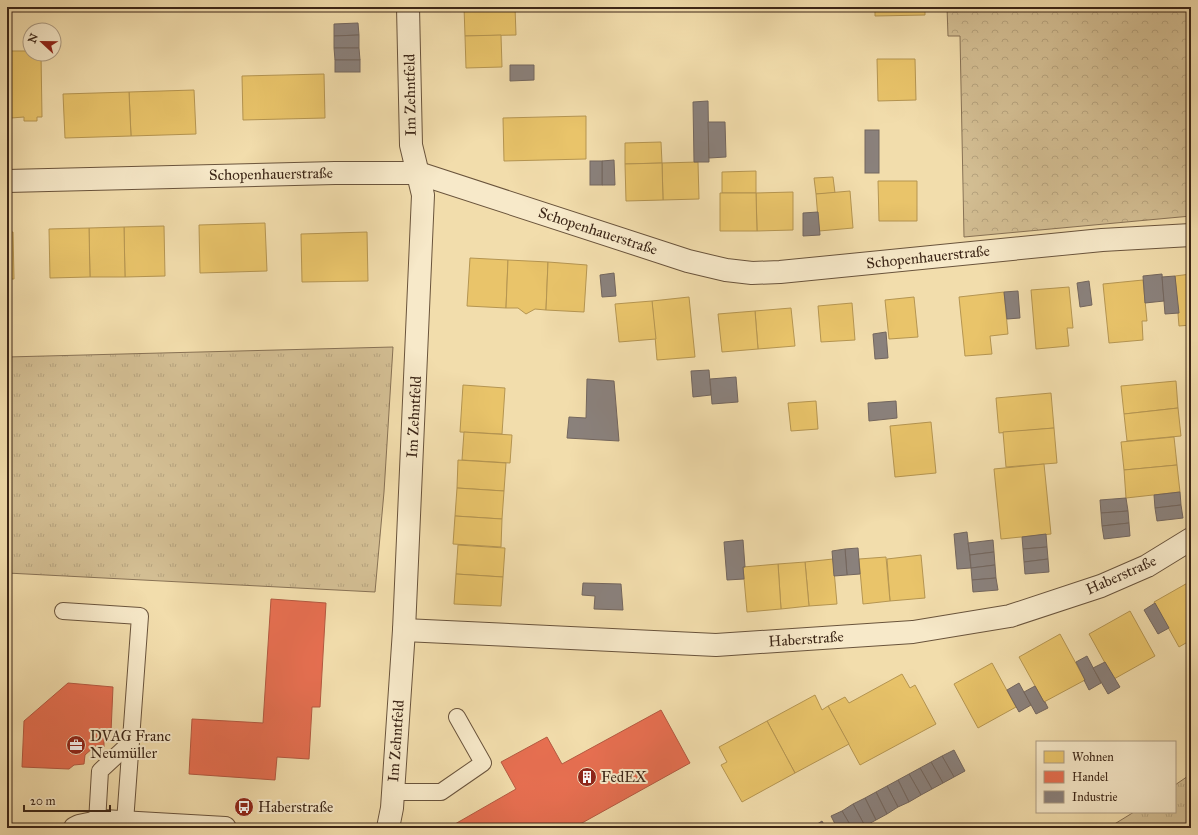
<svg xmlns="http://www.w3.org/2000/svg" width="1198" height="835" viewBox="0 0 1198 835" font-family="'IM FELL Great Primer',serif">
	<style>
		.grass { fill: url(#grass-tufts); stroke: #887255 }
		.forest { fill: url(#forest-crowns); stroke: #887255 }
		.homes { fill: #e9c46a; stroke: #b59551 }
		.shops { fill: #e76f51; stroke: #b45940 }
		.industry { fill: #8a817c; stroke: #73665e }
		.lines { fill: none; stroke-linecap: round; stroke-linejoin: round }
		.service-casing { stroke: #6a543c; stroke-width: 18 }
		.minor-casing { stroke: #6a543c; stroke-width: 24 }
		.service { stroke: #f7e9c9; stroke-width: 16 }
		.minor { stroke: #f7e9c9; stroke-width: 22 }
		.labels { text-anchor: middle; stroke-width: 4; stroke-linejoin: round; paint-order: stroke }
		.street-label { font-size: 15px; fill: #3c2617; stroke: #f7e9c9 }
		.poi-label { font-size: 15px; fill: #3c2617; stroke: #f7e9c9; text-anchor: start }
	</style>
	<defs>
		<pattern id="grass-tufts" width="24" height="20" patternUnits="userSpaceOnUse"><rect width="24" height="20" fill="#d3be93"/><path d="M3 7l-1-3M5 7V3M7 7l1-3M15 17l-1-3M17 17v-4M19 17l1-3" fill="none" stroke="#b6a37e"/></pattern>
		<pattern id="forest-crowns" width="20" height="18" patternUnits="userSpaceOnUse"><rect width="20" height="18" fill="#d3be93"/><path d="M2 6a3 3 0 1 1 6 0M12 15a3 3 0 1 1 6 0" fill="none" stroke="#b6a37e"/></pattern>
	</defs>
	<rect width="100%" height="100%" fill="#f2ddac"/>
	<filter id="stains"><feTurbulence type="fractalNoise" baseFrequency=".005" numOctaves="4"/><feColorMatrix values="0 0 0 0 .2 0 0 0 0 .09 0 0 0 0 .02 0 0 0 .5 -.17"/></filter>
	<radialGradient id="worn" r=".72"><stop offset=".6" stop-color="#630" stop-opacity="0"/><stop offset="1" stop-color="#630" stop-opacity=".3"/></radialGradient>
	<g class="grass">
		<path d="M393 347 384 492 375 592 7 573V357Z"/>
		<path d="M1191 774V827L1108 828 1134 812H1175V785Z"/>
	</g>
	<path class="forest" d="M947 7H1191V216L964 237 960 36H948Z"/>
	<g class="homes">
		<path d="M464 7H515L516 35 465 36Z"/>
		<path d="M875 7H925V15L875 16Z"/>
		<path d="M501 35 502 67 466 68 465 36Z"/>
		<path d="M7 51H10L11 118H7Z"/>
		<path d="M10 51H30V54H41L42 117H37V121H24V117L11 118Z"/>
		<path d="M877 59H915L916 100 878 101Z"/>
		<path d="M324 74 325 118 243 120 242 76Z"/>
		<path d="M194 90 196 134 131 136 129 92Z"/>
		<path d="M129 92 131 136 65 138 63 94Z"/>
		<path d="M586 116V159L504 161 503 118Z"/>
		<path d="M661 142 662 163 625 164V143Z"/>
		<path d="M698 162 699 199 663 200 662 163Z"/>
		<path d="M662 163 663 200 626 201 625 164Z"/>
		<path d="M756 171V193H722V172Z"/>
		<path d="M833 177 835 193 816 194 814 178Z"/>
		<path d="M878 181H917V221H879Z"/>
		<path d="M850 191 853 228 819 231 816 194Z"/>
		<path d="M793 192V230L757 231 756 193Z"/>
		<path d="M720 193H756L757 231H720Z"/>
		<path d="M265 223 267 271 200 273 199 225Z"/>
		<path d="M164 226 165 276 125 277 124 227Z"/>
		<path d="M124 227 125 277H90L89 228Z"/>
		<path d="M89 228 90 277 50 278 49 229Z"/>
		<path d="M7 232H13L14 279H7Z"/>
		<path d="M367 232 368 281 302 282 301 234Z"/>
		<path d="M470 258 508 260 506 308 467 306Z"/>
		<path d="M508 260 548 262 546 310 535 309 526 314 518 308H506Z"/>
		<path d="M548 262 587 265 584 312 546 310Z"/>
		<path d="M1191 274V325L1179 326 1175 276Z"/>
		<path d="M1143 280 1147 321H1142L1143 340 1109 343 1103 284Z"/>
		<path d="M1069 287 1073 328H1067L1069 346 1036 349 1031 290Z"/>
		<path d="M1004 292 1008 334 990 336 992 354 965 356 959 297Z"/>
		<path d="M689 297 695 357 657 360 652 301Z"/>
		<path d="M914 297 918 337 889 339 885 300Z"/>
		<path d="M652 301 656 339 619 342 615 304Z"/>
		<path d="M852 303 855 340 821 342 818 306Z"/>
		<path d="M791 308 795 346 758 349 755 311Z"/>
		<path d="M755 311 758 349 722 352 718 314Z"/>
		<path d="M1176 381 1178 408 1124 414 1121 386Z"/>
		<path d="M463 385 505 388 502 434 460 432Z"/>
		<path d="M1051 393 1054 428 999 433 996 398Z"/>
		<path d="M816 401 818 429 791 431 788 403Z"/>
		<path d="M1178 408 1181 436 1127 441 1124 414Z"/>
		<path d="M931 422 936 473 895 477 890 426Z"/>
		<path d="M1054 428 1057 463 1006 467 1003 432Z"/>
		<path d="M464 432 512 435 510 463 462 460Z"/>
		<path d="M1174 437 1177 465 1124 470 1121 442Z"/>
		<path d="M458 460 506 463 504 491 457 488Z"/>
		<path d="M1044 464 1051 534 1001 539 994 469Z"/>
		<path d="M1177 465 1180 492 1126 498 1124 470Z"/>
		<path d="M457 488 504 491 502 519 455 516Z"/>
		<path d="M455 516 502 519 501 547 453 544Z"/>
		<path d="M458 545 505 548 503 577 456 574Z"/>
		<path d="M921 555 925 598 890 601 887 559Z"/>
		<path d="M886 557 890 601 863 604 859 559Z"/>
		<path d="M833 559 837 604 809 606 805 562Z"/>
		<path d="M805 562 809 606 781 609 778 564Z"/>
		<path d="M778 564 781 609 747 612 743 567Z"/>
		<path d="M456 574 503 577 501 606 454 604Z"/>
		<path d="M1191 581V640L1179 647 1154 602Z"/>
		<path d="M1130 611 1155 656 1114 679 1089 634Z"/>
		<path d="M1060 634 1085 680 1044 702 1019 657Z"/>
		<path d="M992 663 1016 707 978 728 954 684Z"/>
		<path d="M902 674 910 688 915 685 936 724 860 765 828 706 845 697 849 703Z"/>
		<path d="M815 695 822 710 828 706 849 744 795 773 767 721Z"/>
		<path d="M767 721 795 773 742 802 721 765 727 762 719 747Z"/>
	</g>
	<g class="shops">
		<path d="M271 599 326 603 320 707H312L309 759 277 757 275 780 189 774 192 719 263 723Z"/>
		<path d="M68 683 113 687 111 732 104 738V747H94L85 755 84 764 74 765 69 769 22 767 24 721Z"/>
		<path d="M661 710 690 763 573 828H448L516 789 501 762 547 737 562 764Z"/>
	</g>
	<g class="industry">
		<path d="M358 23 359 35 334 36V24Z"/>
		<path d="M359 35V48H334V36Z"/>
		<path d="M334 48H359L360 60H335Z"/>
		<rect x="335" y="60" width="25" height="12"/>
		<path d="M510 65H534V80L510 81Z"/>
		<path d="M708 101 709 162H694L693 102Z"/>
		<path d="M708 122H725L726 157 709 158Z"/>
		<rect x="865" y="130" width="14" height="43"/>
		<path d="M614 160 615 185H602V161Z"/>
		<rect x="590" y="161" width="12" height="24"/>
		<path d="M818 212 820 235 803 236V213Z"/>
		<path d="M614 273 616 296 602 297 600 275Z"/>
		<path d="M1162 274 1164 301 1145 303 1143 276Z"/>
		<path d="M1175 276 1179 313 1165 314 1162 277Z"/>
		<path d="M1089 281 1092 305 1080 307 1077 283Z"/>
		<path d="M1018 291 1020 318 1007 319 1004 292Z"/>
		<path d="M886 332 888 358 875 359 873 334Z"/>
		<path d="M709 370 711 395 693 397 691 371Z"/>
		<path d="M736 377 738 402 712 404 710 379Z"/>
		<path d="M587 379 614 381 619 441 567 438 569 417 586 418Z"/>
		<path d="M896 401 897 418 869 421 868 403Z"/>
		<path d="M1180 492 1181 505 1155 508 1154 495Z"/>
		<path d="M1126 498 1128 511 1101 513 1100 500Z"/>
		<path d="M1181 505 1183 518 1157 521 1155 508Z"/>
		<path d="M1128 511 1129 523 1102 526 1101 513Z"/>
		<path d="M1129 523 1130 536 1104 539 1102 526Z"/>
		<path d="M967 532 971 568 957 569 954 534Z"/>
		<path d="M1046 534 1047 547 1023 549 1022 537Z"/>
		<path d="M743 540 745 567H743L744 579 727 580 724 542Z"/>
		<path d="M993 540 994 552 970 555 968 543Z"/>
		<path d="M1047 547 1048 559 1024 562 1023 549Z"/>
		<path d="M858 548 860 574 847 575 845 549Z"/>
		<path d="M845 549 847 575 834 576 832 551Z"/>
		<path d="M994 552 995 565 971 568 970 555Z"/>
		<path d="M1048 559 1049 572 1025 574 1024 562Z"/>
		<path d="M995 565 996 578 972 580 971 568Z"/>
		<path d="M996 578 998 590 973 592 972 580Z"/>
		<path d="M583 583 621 584 623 610 594 609 595 596 582 595Z"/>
		<path d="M1155 603 1169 628 1158 634 1144 610Z"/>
		<path d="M1087 656 1101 683 1089 690 1084 680H1085L1076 662Z"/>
		<path d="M1105 662 1120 687 1108 694 1093 668Z"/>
		<path d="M1019 683 1031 705 1019 712 1007 690Z"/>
		<path d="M1035 686 1044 702H1045L1048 708 1036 714 1024 692Z"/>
		<path d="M954 750 965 771 954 777 942 756Z"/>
		<path d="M942 756 954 777 943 783 931 762Z"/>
		<path d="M931 762 943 783 932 789 920 768Z"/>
		<path d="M920 768 932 789 921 795 909 774Z"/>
		<path d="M909 774 921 795 909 802 898 780Z"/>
		<path d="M898 780 909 802 898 807 887 786Z"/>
		<path d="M887 786 898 807 887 814 876 792Z"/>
		<path d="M876 792 887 814 876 820 865 798Z"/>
		<path d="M865 798 876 820 865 826 853 804Z"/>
		<path d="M853 804 865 826 861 828H852L842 811Z"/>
		<path d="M842 811 852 828H837L831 816Z"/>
		<path d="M822 821 826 828H811Z"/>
	</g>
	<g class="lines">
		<defs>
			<g id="service">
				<path d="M63 611 140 616 125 822"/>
				<path d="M393 792H441L483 763 457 717"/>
				<path d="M97 822 100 771 131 742"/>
			</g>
			<g id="minor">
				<path d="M7 181 335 173H418L688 261 726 270 752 273 780 272 1102 240 1191 235"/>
				<path d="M404 630 716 645 913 632 1010 616 1101 586 1147 566 1191 539"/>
				<path d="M75 828 79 826 103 821 225 828"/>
				<path d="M388 828 392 808 404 630 423 195 411 145 408 7"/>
			</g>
		</defs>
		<use href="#service" class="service-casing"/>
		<use href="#minor" class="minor-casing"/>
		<use href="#service" class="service"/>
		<use href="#minor" class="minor"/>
	</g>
	<defs>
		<symbol id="office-disc" viewBox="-11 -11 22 22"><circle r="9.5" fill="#8f2418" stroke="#f7e9c9"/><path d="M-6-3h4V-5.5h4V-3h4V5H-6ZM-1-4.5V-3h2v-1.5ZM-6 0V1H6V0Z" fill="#fff"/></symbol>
		<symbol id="building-disc" viewBox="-11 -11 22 22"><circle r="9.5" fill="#8f2418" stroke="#f7e9c9"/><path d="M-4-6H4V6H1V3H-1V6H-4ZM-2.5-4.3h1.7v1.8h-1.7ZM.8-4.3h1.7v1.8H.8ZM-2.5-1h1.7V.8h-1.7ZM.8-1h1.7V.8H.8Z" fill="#fff"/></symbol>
		<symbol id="bus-disc" viewBox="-11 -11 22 22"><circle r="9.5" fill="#8f2418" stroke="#f7e9c9"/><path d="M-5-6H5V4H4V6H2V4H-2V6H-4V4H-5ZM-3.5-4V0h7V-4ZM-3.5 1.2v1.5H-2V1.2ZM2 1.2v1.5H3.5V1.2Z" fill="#fff"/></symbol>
	</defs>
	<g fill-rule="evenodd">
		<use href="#office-disc" x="65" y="734" width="22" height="22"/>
		<use href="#building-disc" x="576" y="766" width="22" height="22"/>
		<use href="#bus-disc" x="233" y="796" width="22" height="22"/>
	</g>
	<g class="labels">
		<g class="street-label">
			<text transform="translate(410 95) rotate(-91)" y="5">Im Zehntfeld</text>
			<text transform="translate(271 174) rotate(-1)" y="5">Schopenhauerstraße</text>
			<text transform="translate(598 231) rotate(18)" y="5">Schopenhauerstraße</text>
			<text transform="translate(928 257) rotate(-6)" y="5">Schopenhauerstraße</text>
			<text transform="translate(414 417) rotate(-87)" y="5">Im Zehntfeld</text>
			<text transform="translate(1121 575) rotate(-24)" y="5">Haberstraße</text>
			<text transform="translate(806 639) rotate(-4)" y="5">Haberstraße</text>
			<text transform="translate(396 741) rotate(-86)" y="5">Im Zehntfeld</text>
		</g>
		<g class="poi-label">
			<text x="90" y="741">DVAG Franc<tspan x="90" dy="17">Neumüller</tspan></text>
			<text x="601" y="782">FedEX</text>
			<text x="258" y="812">Haberstraße</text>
		</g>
	</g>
	<rect width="1198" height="835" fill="none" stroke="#f2ddac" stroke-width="24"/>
	<rect x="8" y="8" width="1182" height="819" fill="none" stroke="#3c2617" stroke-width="2"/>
	<rect x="12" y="12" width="1174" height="811" fill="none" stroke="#3c2617"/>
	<rect x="1036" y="741" width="140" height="72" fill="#f7e9c9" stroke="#ac9b82"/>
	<rect x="1044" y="751" width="20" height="12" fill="#e9c46a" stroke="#ac9b82"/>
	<text x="1072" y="761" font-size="12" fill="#3c2617">Wohnen</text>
	<rect x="1044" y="771" width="20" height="12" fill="#e76f51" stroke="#ac9b82"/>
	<text x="1072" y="781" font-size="12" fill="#3c2617">Handel</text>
	<rect x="1044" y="791" width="20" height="12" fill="#8a817c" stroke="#ac9b82"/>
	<text x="1072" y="801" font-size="12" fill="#3c2617">Industrie</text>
	<g transform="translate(42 42) rotate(292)"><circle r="19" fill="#f7e9c9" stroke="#ac9b82"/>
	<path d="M0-3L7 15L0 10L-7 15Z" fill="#8f2418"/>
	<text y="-6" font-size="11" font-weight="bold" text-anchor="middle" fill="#3c2617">N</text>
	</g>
	<path d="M24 805v6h86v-6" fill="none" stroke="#3c2617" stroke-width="2"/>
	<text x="30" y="805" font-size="12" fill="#3c2617" stroke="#f7e9c9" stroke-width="3" paint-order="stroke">20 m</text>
	<rect width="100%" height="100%" filter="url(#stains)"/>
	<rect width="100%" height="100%" fill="url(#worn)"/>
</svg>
